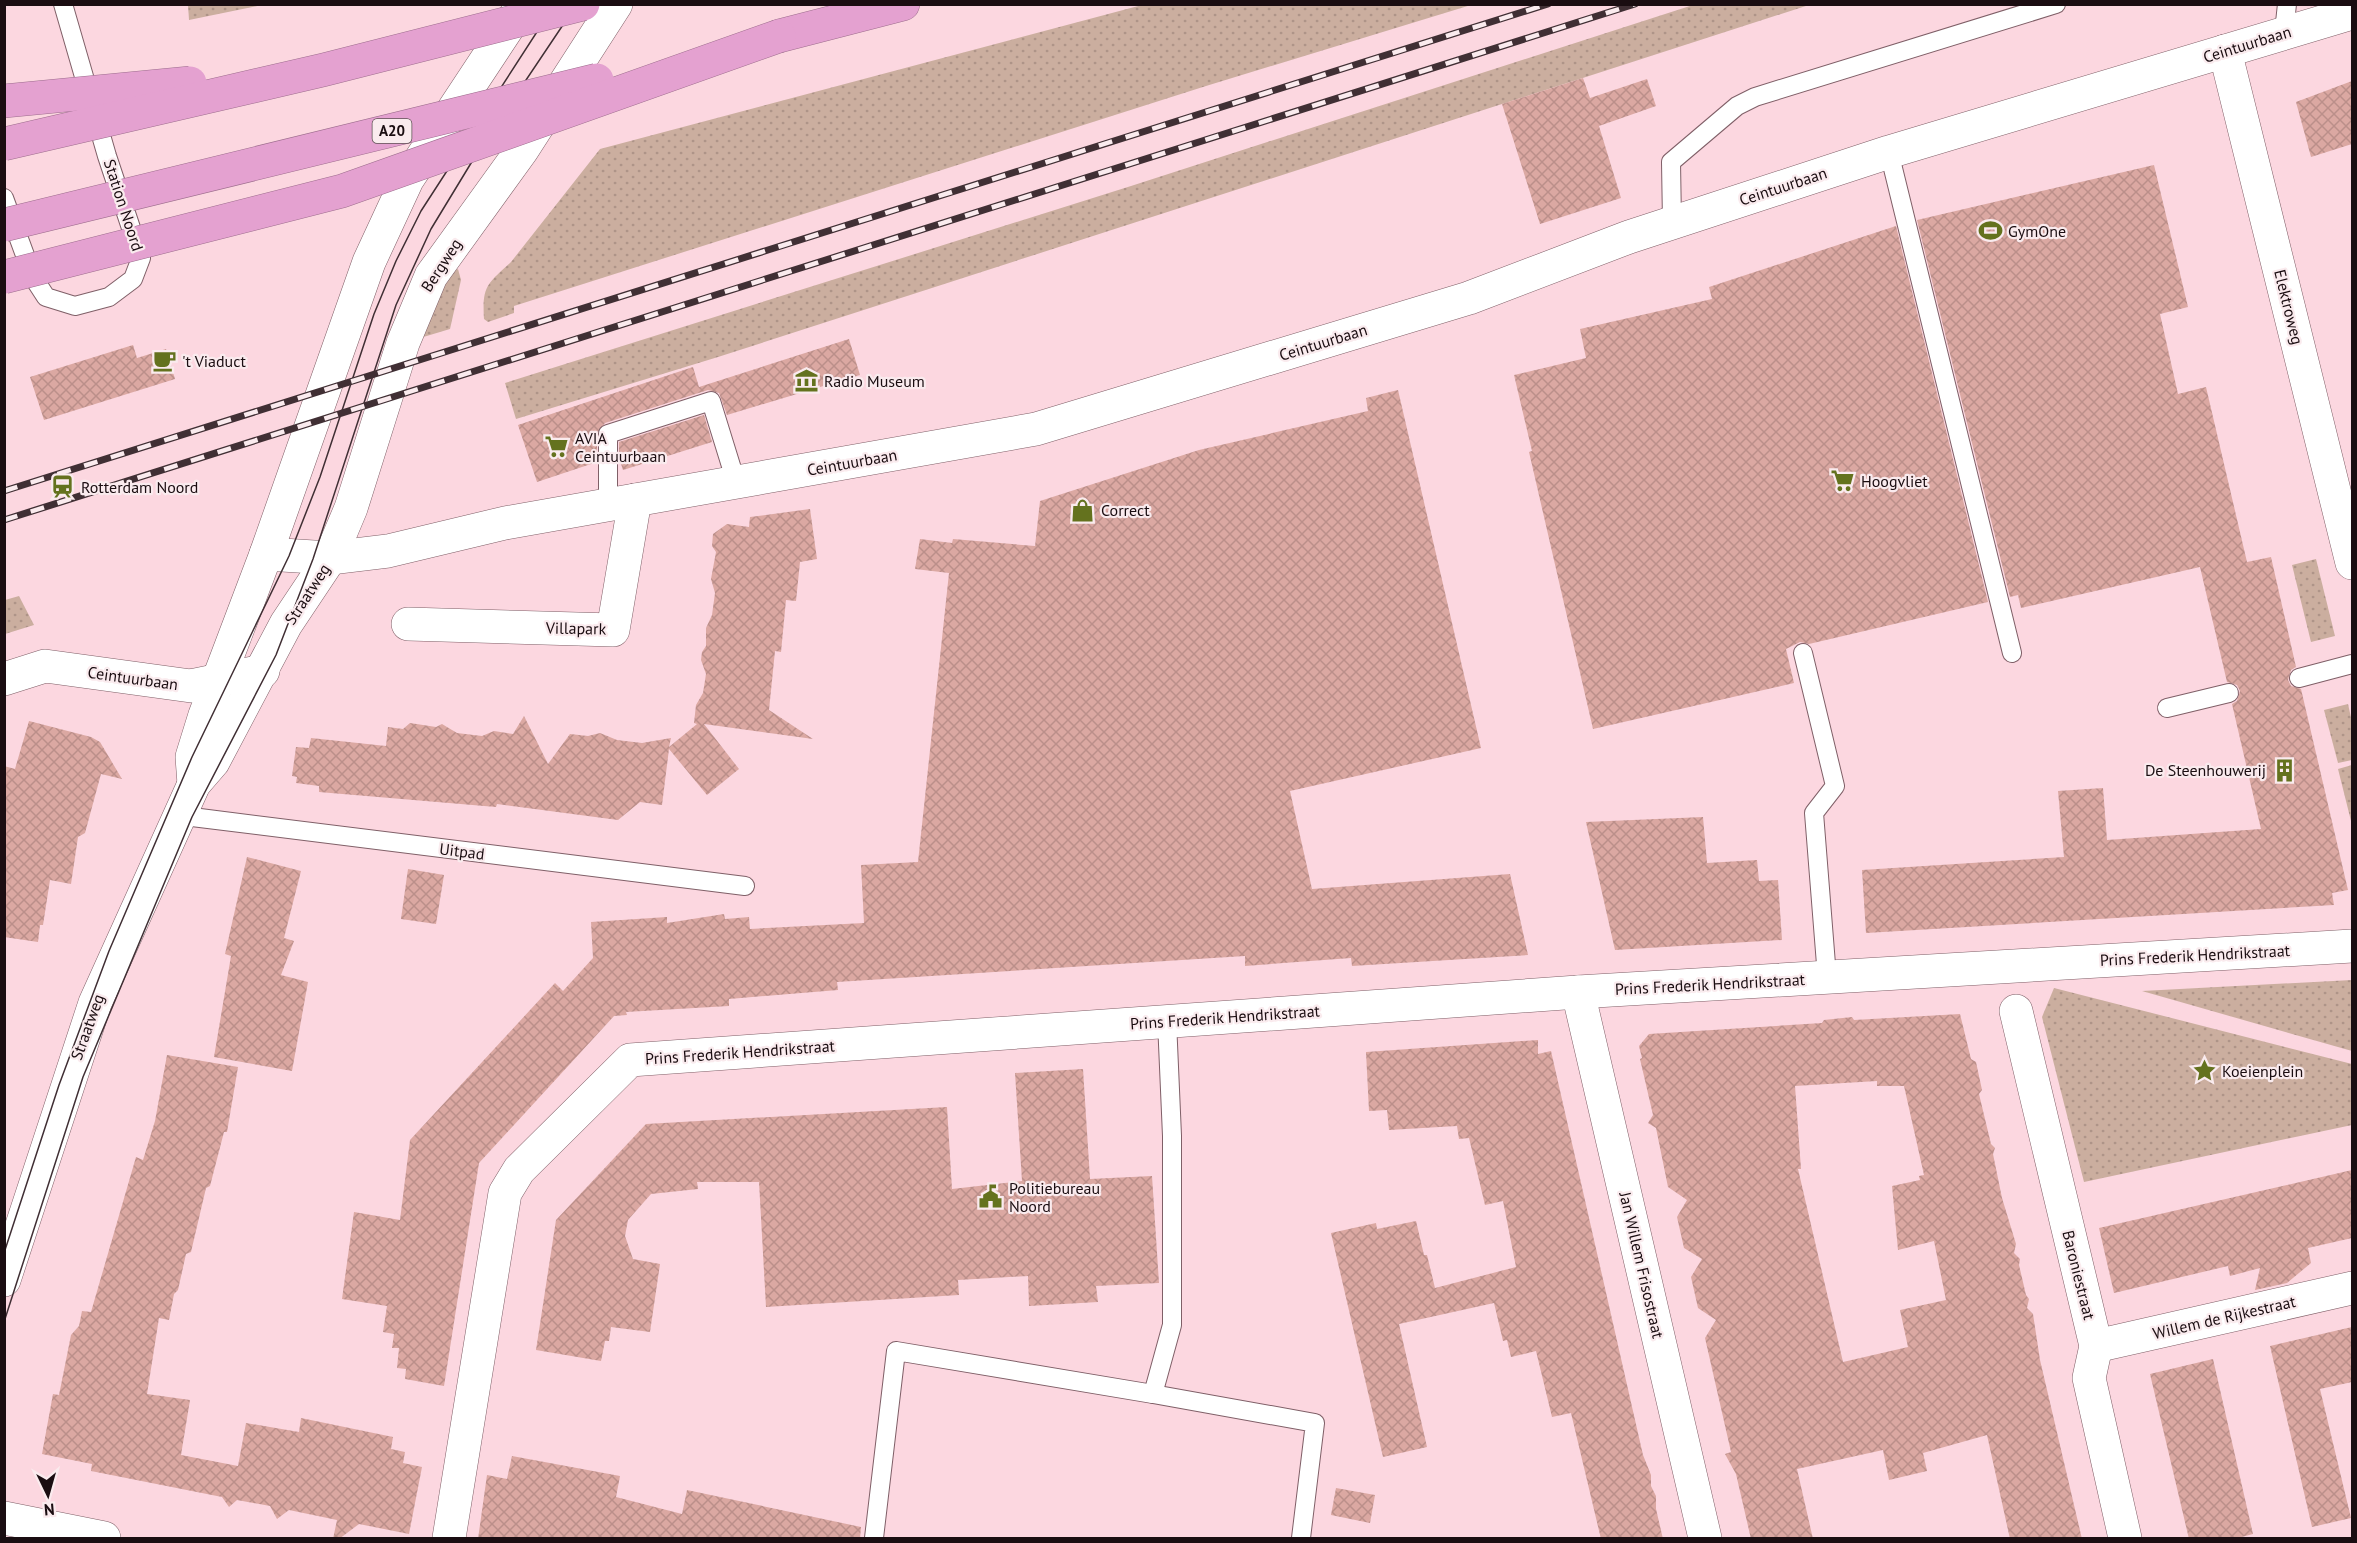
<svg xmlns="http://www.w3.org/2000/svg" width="2357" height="1543" viewBox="0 0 2357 1543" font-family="'PT Sans',sans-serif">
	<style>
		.grass { fill: url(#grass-dots) }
		.building { fill: url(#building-cross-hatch); fill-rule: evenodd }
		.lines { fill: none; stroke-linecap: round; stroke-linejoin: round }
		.lane-casing { stroke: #7f5f67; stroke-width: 20 }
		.street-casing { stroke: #7f5f67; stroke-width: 34 }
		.secondary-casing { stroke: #7f5f67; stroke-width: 34 }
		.highway-casing { stroke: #9d6d8d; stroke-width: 34 }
		.lane { stroke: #fff; stroke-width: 18 }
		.street { stroke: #fff; stroke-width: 33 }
		.secondary { stroke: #fff; stroke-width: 33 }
		.highway { stroke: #e4a1d0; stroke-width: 33 }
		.tram { stroke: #402f34; stroke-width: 1.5 }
		.rail-casing { stroke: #402f34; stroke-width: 7 }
		.rail { stroke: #faebee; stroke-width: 4.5; stroke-dasharray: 14; stroke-linecap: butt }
		.highway-bridge-casing { stroke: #9d6d8d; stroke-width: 34; stroke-linecap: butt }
		.highway-bridge { stroke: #e4a1d0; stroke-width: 33 }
		.labels { text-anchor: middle; stroke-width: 4.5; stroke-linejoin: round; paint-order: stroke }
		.shield { fill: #faebee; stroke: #5d5053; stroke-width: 1.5 }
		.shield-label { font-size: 15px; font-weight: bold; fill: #1a0d11 }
		.street-label { font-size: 16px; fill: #1a0d11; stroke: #faebee }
		.poi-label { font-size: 16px; fill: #1a0d11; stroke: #faebee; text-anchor: start }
	</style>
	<defs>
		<pattern id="grass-dots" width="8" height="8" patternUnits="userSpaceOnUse" patternTransform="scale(1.5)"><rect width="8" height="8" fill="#cbae9f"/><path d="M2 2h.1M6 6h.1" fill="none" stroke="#ae9488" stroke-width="1.8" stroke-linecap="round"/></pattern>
		<pattern id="building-cross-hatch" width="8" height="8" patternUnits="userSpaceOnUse" patternTransform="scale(1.5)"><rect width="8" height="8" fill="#dba8a2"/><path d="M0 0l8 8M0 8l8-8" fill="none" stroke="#bb8f8a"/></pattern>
	</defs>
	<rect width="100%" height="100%" fill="#fcd7e0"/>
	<g class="grass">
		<path d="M188 5V4L262 5 189 20Z"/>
		<path d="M1142 5H1471L1206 86 514 306V313L488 322 484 319C482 286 487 284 511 262L600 149Z"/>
		<path d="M1693 5H1809L718 357 516 419 505 383 1131 186Z"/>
		<path d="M458 269 461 280 450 329 420 338 428 308 452 272Z"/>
		<path d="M2316 559 2335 636 2311 642 2292 565Z"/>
		<path d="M19 596 34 625 5 634V600Z"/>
		<path d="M2348 704 2352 722V760L2338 763 2324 710Z"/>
		<path d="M2352 765V825L2338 769Z"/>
		<path d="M2352 980V1051L2142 991Z"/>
		<path d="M2054 988 2352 1064V1125L2084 1182 2042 1017Z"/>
	</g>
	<g class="building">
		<path d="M1583 78 1590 98 1647 79 1656 106 1599 126 1621 198 1540 224 1502 104Z"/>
		<path d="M2352 81V144L2311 157 2296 102Z"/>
		<path d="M2154 165 2188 307 2160 314 2178 394 2206 387 2247 562 2271 557 2296 667 2291 670 2288 680 2291 686 2301 689 2348 890 2332 893 2334 905 1866 933 1862 870 2064 857 2058 791 2103 788 2107 840 2261 829 2232 704 2237 701 2240 691 2237 685 2227 682 2200 567 2021 608 2018 595 2010 597 1917 220Z"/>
		<path d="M1896 226 1988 602 1809 644 1800 642 1786 649 1794 683 1593 729 1529 452 1532 451 1514 375 1586 358 1580 329 1712 299 1709 287Z"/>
		<path d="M849 339 860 375 727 415 719 393 708 390 605 423 597 433V462L537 482 518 425 693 367 699 387Z"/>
		<path d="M133 345 137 358 166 349 175 379 44 420 30 377Z"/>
		<path d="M1398 390 1481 748 1290 791 1312 889 1510 874 1528 955 1352 966 1351 958 1245 966V956L837 982 838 990 729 999V1006L626 1012 627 1015 614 1016 479 1163 444 1386 405 1379 406 1369 397 1368 399 1348H392L394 1334 383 1332 387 1306 342 1299 354 1212 400 1220 410 1140 555 983 563 991 593 958 591 922 667 917V923L724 914 725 919 749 917 750 929 864 923 861 865 918 862 949 573 915 569 920 539 952 543 953 539 1035 546 1040 501 1199 450 1368 411 1366 398Z"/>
		<path d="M704 415 712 442 623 470 619 458V442Z"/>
		<path d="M810 509 817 559 800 562 796 601 786 600 781 652 775 651 769 710 813 739 704 724 739 769 707 795 669 749 662 805 640 802 618 820 497 804 496 807 319 792V786L296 783 297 777 292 776 296 747 309 748 311 738 386 746 388 727 403 729 410 723 436 727 442 724 457 733 482 736 494 731 513 734 524 716 548 764 570 734 588 736 600 733 617 740 642 743 671 738 669 747 697 724 694 723 696 705 703 693 706 674 701 660 702 652 706 646V628L712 615 715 593 711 579 716 552 712 546 713 534 727 524 749 527 750 517Z"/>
		<path d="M29 721 91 737 100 742 122 779 101 774 85 833 78 837 71 884 50 880 43 925H40L38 942 4 937V766L15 769Z"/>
		<path d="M1703 817 1707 863 1757 860 1759 881 1778 880 1782 940 1615 950 1586 822Z"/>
		<path d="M247 857 301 871 284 938 294 941 281 975 308 982 292 1071 214 1057 231 956 225 954Z"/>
		<path d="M408 869 444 875 436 924 401 919Z"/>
		<path d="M1960 1014 1971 1059 1976 1062 1982 1090 1979 1094 1991 1144 1995 1148 1993 1154 2002 1198 2016 1244 2014 1253 2020 1259 2019 1265 2026 1295 2029 1299 2027 1308 2033 1314 2040 1360 2082 1539H2010L1987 1435 1923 1453 1927 1471 1889 1480 1883 1450 1797 1469 1813 1539H1751L1736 1474 1725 1454 1731 1452 1705 1338 1716 1320 1698 1308 1691 1277 1702 1259 1684 1248 1677 1217 1687 1200 1668 1187 1656 1128 1648 1123 1653 1115 1640 1059 1642 1058 1639 1046 1649 1034 1822 1023 1824 1020 1852 1017 1854 1020ZM1877 1081V1086H1904L1924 1175 1919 1176 1920 1180 1892 1186 1898 1250 1934 1241 1946 1300 1900 1310 1908 1347 1843 1362 1798 1169H1801L1795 1086Z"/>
		<path d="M1538 1040V1054L1551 1051 1643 1455 1651 1475V1486L1656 1496V1509L1663 1539H1601L1571 1413 1552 1417 1536 1351 1511 1357 1507 1340 1503 1341 1494 1303 1399 1324 1427 1447 1383 1457 1331 1233 1376 1223 1377 1229 1416 1221 1424 1255H1427L1435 1288 1516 1267 1503 1201 1485 1205 1469 1138 1459 1139 1457 1126 1389 1130 1387 1110 1369 1111 1366 1052Z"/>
		<path d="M167 1055 238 1067 227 1132H224L210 1186 206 1188 191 1252 186 1254 178 1290 174 1294 169 1320 159 1318 147 1394 190 1400 181 1455 238 1466 246 1423 299 1432 301 1418 393 1437 391 1449 405 1452 403 1463 422 1467 409 1534 359 1524 339 1539H333L337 1520 289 1510 277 1519 270 1506 237 1500 229 1507 222 1497 91 1471 92 1464 42 1454 53 1394 59 1395 71 1335 79 1326 82 1311 91 1312 136 1157 143 1160 155 1121Z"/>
		<path d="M1083 1069 1090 1179 1152 1176 1159 1283 1096 1286 1098 1302 1029 1306 1028 1276 958 1280 959 1295 766 1307 759 1182H697L698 1189 651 1194 628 1220 625 1236 633 1259 660 1264 650 1332 611 1327 609 1341H605L601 1361 536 1350 556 1220 646 1124 947 1107 952 1189 1022 1181 1015 1073Z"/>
		<path d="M2352 1170V1238L2308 1248 2311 1263 2287 1283 2255 1290 2260 1268 2230 1276 2228 1266 2114 1293 2099 1228Z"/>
		<path d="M2352 1327V1382L2320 1389 2351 1518 2312 1527 2270 1346Z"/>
		<path d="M2213 1359 2253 1534 2234 1539H2189L2150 1374Z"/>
		<path d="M512 1456 620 1476 616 1497 682 1514 687 1490 861 1527 860 1539H478L487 1475 507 1479Z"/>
		<path d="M1336 1488 1375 1495 1370 1523 1331 1515Z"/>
	</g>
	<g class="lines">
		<defs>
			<g id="lane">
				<path d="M2284 32 2287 4"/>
				<path d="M1889 152 2012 653"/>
				<path d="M4 198 33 277 46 297 75 306 109 297 133 279 141 258 107 156 63 4"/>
				<path d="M1672 222 1671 162 1737 106 1755 97 2056 4"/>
				<path d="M608 504V434L711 401 736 482"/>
				<path d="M1803 653 1835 786 1814 813 1827 977"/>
				<path d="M2299 678 2352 664"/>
				<path d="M2167 708 2229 693"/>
				<path d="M180 812 192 817 745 886"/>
				<path d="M1153 1394 1315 1423 1301 1538"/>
				<path d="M874 1538 896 1351 1153 1394 1172 1325V1136L1167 1021"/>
			</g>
			<g id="street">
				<path d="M2225 51 2352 563"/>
				<path d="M266 554 330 558 388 551 505 523 1036 429 1469 298 1629 237 1889 152 2352 13"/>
				<path d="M408 624 613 630 635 500"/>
				<path d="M4 679 45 666 191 686 263 671"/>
				<path d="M1578 992 1705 1538"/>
				<path d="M2016 1011 2096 1346 2089 1378 2125 1538"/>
				<path d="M2096 1346 2352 1288"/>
				<path d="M4 1518 104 1538"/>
				<path d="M449 1538 505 1193 519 1170 630 1060 1578 992 2352 946"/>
			</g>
			<g id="secondary">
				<path d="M194 784 192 757 205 715 266 554 369 262 407 180 522 6"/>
				<path d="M4 1280 95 1003 194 784 213 762 286 624 330 558 351 508 403 343 431 276 522 150 616 4"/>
			</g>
			<path id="highway" d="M779 36 903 4"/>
		</defs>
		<use href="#lane" class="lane-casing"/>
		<use href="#street" class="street-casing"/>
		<use href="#secondary" class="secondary-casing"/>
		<use href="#highway" class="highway-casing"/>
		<use href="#lane" class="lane"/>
		<use href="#street" class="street"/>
		<use href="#secondary" class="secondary"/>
		<use href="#highway" class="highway"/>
		<g class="tram">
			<path d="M4 1253 59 1085 109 951 192 757 289 556 320 477 374 314 396 261 421 211 555 4"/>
			<path d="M4 1322 83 1077 192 817 276 655 313 559 396 305 431 229 479 150 577 4"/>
		</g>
		<defs>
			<g id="rail">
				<path d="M4 491 1548 4"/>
				<path d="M4 520 1635 4"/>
			</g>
		</defs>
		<use href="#rail" class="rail-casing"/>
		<use href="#rail" class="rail"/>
		<defs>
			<g id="highway-bridge">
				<path d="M4 101 190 83"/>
				<path d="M4 144 323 70 583 4"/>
				<path d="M4 225 597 80"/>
				<path d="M4 277 342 191 779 36"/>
			</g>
		</defs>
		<use href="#highway-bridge" class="highway-bridge-casing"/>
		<use href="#highway-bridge" class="highway-bridge"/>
	</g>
	<defs>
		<symbol id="stadium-bare" viewBox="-9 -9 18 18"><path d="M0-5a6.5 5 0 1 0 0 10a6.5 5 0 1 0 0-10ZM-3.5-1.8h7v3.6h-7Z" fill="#64721e" stroke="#faebee" stroke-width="2.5" paint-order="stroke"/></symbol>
		<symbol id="cafe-bare" viewBox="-9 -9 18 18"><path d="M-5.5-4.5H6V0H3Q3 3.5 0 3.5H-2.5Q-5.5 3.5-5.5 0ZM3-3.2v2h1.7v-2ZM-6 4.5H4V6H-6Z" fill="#64721e" stroke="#faebee" stroke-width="2.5" paint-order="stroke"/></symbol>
		<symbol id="museum-bare" viewBox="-9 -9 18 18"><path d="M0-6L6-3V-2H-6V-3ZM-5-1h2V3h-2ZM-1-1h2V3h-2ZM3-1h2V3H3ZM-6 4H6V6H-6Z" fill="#64721e" stroke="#faebee" stroke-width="2.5" paint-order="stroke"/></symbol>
		<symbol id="supermarket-bare" viewBox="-9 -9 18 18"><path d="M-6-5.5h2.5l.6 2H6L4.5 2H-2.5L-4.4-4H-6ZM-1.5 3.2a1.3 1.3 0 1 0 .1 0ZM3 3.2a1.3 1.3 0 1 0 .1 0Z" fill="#64721e" stroke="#faebee" stroke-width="2.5" paint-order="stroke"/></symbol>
		<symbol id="station-bare" viewBox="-9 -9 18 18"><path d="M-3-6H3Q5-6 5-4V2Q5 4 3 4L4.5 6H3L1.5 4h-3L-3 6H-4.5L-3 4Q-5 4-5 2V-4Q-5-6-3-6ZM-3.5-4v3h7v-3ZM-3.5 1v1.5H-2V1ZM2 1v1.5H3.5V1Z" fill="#64721e" stroke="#faebee" stroke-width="2.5" paint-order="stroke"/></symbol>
		<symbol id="shop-bare" viewBox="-9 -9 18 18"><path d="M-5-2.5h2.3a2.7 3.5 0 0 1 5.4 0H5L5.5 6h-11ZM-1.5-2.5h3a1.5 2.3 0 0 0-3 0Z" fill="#64721e" stroke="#faebee" stroke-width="2.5" paint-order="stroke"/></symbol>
		<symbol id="building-bare" viewBox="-9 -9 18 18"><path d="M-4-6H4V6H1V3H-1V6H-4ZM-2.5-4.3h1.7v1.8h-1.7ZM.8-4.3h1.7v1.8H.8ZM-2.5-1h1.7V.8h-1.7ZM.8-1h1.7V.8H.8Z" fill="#64721e" stroke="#faebee" stroke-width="2.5" paint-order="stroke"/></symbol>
		<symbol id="sight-bare" viewBox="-9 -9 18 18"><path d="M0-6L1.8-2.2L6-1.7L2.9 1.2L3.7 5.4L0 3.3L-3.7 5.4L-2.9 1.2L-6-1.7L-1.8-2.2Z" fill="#64721e" stroke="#faebee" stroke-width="2.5" paint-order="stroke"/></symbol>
		<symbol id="civic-bare" viewBox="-9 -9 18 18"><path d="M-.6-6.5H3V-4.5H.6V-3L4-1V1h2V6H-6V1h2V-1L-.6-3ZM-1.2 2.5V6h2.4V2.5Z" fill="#64721e" stroke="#faebee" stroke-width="2.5" paint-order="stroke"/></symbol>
	</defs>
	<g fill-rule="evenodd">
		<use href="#stadium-bare" x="1974" y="214" width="33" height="33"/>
		<use href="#cafe-bare" x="148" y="344" width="33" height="33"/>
		<use href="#museum-bare" x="790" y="364" width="33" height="33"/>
		<use href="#supermarket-bare" x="540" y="430" width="33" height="33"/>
		<use href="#supermarket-bare" x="1826" y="464" width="33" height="33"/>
		<use href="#station-bare" x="46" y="470" width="33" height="33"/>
		<use href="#shop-bare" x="1066" y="494" width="33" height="33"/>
		<use href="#building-bare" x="2268" y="754" width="33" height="33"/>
		<use href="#sight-bare" x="2188" y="1054" width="33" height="33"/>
		<use href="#civic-bare" x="974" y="1180" width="33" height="33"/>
	</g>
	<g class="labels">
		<rect class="shield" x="372.5" y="119" width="39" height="24" rx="4.5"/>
		<g class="shield-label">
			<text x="392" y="136">A20</text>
		</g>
		<g class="street-label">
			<text transform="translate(2247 44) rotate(-17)" y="6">Ceintuurbaan</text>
			<text transform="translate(1783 186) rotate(-18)" y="6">Ceintuurbaan</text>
			<text transform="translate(124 205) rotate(72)" y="6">Station Noord</text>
			<text transform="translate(441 265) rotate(-57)" y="6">Bergweg</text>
			<text transform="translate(2289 307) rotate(76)" y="6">Elektroweg</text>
			<text transform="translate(1323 342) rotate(-17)" y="6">Ceintuurbaan</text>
			<text transform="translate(852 462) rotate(-10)" y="6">Ceintuurbaan</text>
			<text transform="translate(307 594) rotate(-57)" y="6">Straatweg</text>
			<text transform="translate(576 628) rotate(1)" y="6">Villapark</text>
			<text transform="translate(133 678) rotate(8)" y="6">Ceintuurbaan</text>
			<text transform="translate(462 851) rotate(7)" y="6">Uitpad</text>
			<text transform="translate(2195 955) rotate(-3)" y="6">Prins Frederik Hendrikstraat</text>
			<text transform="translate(1710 984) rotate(-3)" y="6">Prins Frederik Hendrikstraat</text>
			<text transform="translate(1225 1017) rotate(-4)" y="6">Prins Frederik Hendrikstraat</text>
			<text transform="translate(87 1027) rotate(-70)" y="6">Straatweg</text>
			<text transform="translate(740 1052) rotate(-4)" y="6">Prins Frederik Hendrikstraat</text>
			<text transform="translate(1642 1265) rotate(77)" y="6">Jan Willem Frisostraat</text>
			<text transform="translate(2079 1275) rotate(76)" y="6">Baroniestraat</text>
			<text transform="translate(2224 1317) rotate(-13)" y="6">Willem de Rijkestraat</text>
		</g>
		<g class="poi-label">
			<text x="2008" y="237">GymOne</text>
			<text x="182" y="367">'t Viaduct</text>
			<text x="824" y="387">Radio Museum</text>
			<text x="575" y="444">AVIA<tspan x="575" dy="18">Ceintuurbaan</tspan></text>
			<text x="1861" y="487">Hoogvliet</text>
			<text x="81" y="493">Rotterdam Noord</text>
			<text x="1101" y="516">Correct</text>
			<text x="2266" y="776" text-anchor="end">De Steenhouwerij</text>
			<text x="2222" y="1077">Koeienplein</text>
			<text x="1009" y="1194">Politiebureau<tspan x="1009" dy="18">Noord</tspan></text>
		</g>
	</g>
	<rect width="2357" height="1543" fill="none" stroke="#1a0d11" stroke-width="12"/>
	<g transform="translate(48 1495) rotate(175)" stroke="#faebee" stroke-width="4.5" paint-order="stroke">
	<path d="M0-4.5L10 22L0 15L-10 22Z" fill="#1a0d11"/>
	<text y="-9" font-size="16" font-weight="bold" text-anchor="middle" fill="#1a0d11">N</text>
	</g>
</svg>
